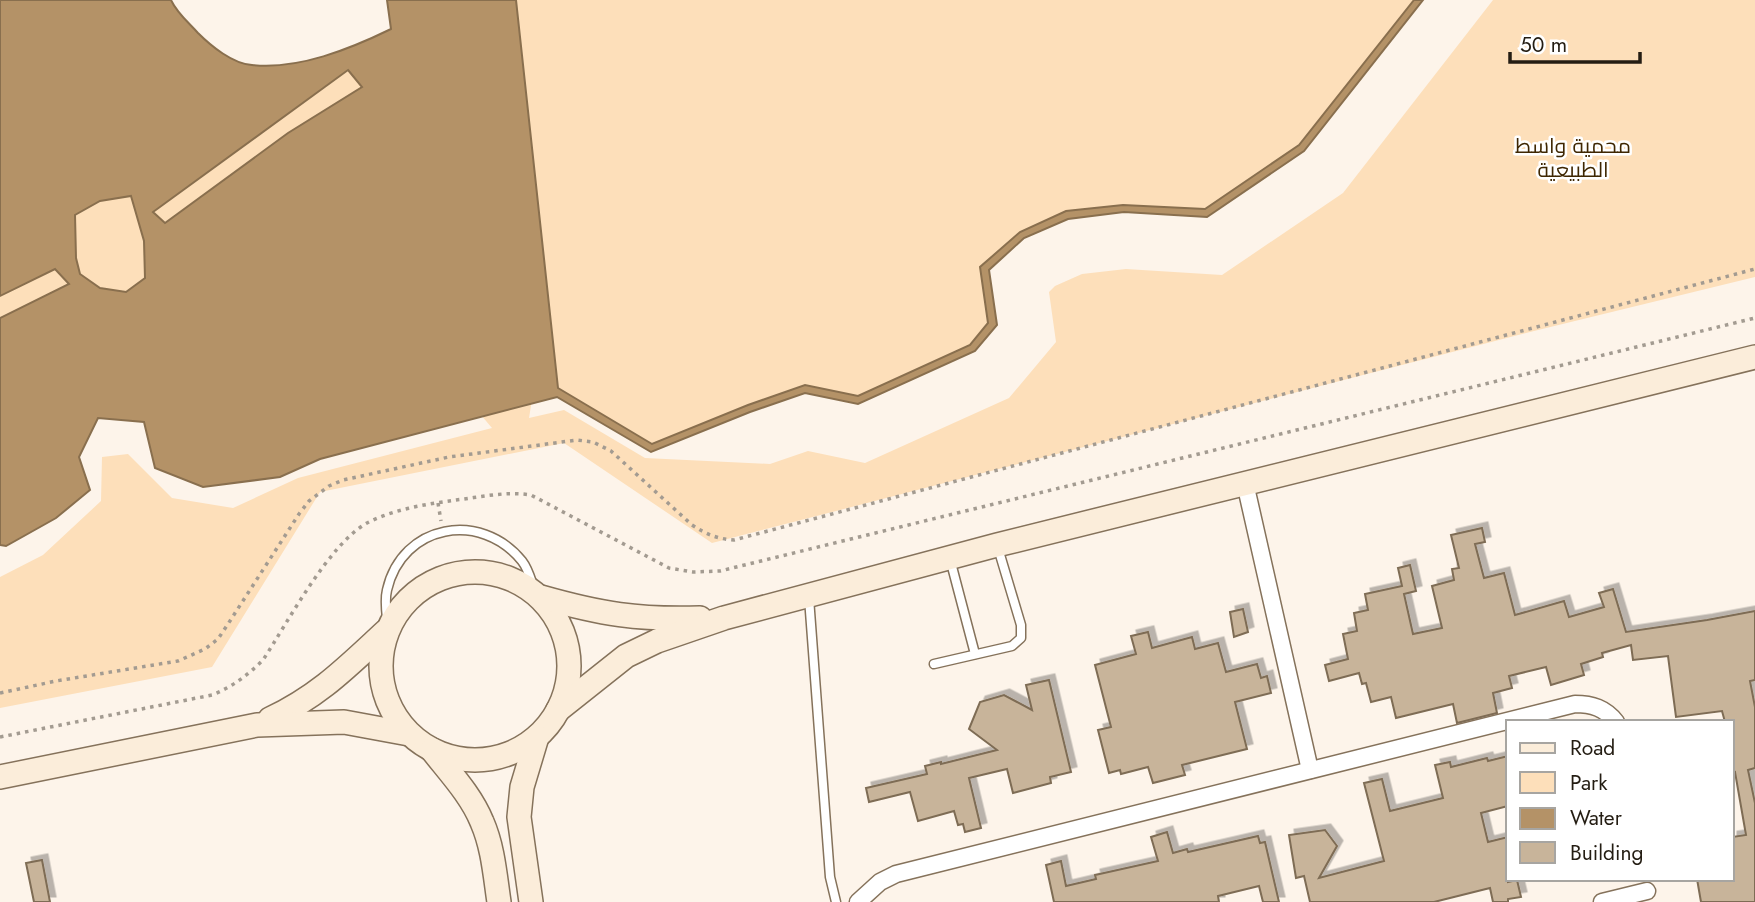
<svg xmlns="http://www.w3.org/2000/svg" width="1755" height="902" viewBox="0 0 1755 902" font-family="Jost,Cairo,sans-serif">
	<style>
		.green { fill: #fddfba }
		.water { fill: #b49267; stroke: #896f4e; stroke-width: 2; fill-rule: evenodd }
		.building { fill: #c8b49a; stroke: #7e6c54; stroke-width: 2; filter: url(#shadow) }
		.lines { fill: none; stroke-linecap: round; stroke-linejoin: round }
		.lane-casing { stroke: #85725b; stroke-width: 11 }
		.street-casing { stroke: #85725b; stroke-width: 19 }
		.secondary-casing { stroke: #85725b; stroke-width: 26 }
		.path { stroke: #a39b91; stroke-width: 3.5; stroke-dasharray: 3.5 5; stroke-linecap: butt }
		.lane { stroke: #fff; stroke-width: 8 }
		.street { stroke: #fff; stroke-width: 16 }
		.secondary { stroke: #fbedda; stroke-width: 23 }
		.labels { text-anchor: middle; stroke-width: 5; stroke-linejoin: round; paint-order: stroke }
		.park-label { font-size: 21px; fill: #3f2702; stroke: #fff }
	</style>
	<defs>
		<filter id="shadow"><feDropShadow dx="5.5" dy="-5.5" stdDeviation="0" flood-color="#0004"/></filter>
	</defs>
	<rect width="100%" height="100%" fill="#fdf4ea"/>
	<g class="green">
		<path d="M516 0H1414L1299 145 1205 209 1123 205 1066 211 1020 232 981 267 988 323 970 345 858 396 805 385 748 405 652 444 558 389Z"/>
		<path d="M1493 0H1755V277L1534 331 712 543 564 443 320 492 212 667 0 708V577L43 555 101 501 102 457 128 454 172 498 233 508 298 478 492 428 475 408 151 415 0 332V281L73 207 314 80 365 60 535 381 529 418 564 410 645 458 770 464 808 451 865 463 1009 398 1056 342 1049 292 1055 286 1082 274 1126 269 1222 275 1343 193Z"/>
	</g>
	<path class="water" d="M0 0H171C177 13 188 22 198 33 211 46 233 64 252 65 298 70 350 49 391 29L387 0H516L558 388 652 444 748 405 805 385 858 396 970 345 988 323 980 267 1020 232 1066 211 1123 205 1205 209 1299 145 1414 0H1423L1304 151 1207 217 1124 212 1068 219 1024 238 989 270 997 325 975 351 858 404 805 393 750 412 651 452 557 397 320 459 280 477 203 487 155 468 144 422 98 418 79 457 90 490 56 518 6 546 0 545V318L69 284 55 269 0 296ZM348 70 362 87 288 133 165 223 153 212ZM131 196 144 241 145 278 126 292 100 288 80 274 76 258 75 215 100 201Z"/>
	<g class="building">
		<path d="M1482 528 1485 542 1475 544 1484 578 1504 573 1515 615 1564 601 1569 617 1604 607 1599 593 1613 589 1626 632 1707 620 1755 611V680L1750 681 1755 707V768L1748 770 1755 803V902H1701L1697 879H1732V837L1746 835 1735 772 1732 773V722H1725L1722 711 1676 717 1668 656 1633 660 1631 645 1602 653 1603 657 1581 664 1584 675 1551 685 1546 667 1509 676 1512 688 1493 693 1497 713 1457 723 1453 704 1396 718 1391 697 1371 702 1366 683 1362 684 1359 673 1329 681 1325 665 1348 659 1343 634 1357 631 1354 613 1368 610 1365 594 1402 586 1398 568 1410 565 1416 591 1404 594 1413 634 1442 628 1432 586 1454 580 1452 569 1459 568 1451 535Z"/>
		<path d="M1243 609 1248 632 1234 637 1230 612Z"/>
		<path d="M1148 632 1152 648 1192 637 1195 649 1218 643 1226 672 1257 664 1261 678 1267 676 1271 693 1235 702 1247 749 1182 765 1185 775 1153 783 1148 767 1121 774 1120 770 1109 773 1098 730 1111 727 1095 665 1136 654 1131 636Z"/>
		<path d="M1049 680 1071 772 1050 777 1051 783 1013 793 1007 769 969 778 981 828 965 832 963 824 958 825 954 811 918 821 910 792 869 802 866 788 927 774 925 766 941 762V764L997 750 969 729 980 702 1004 695 1032 710 1026 685Z"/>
		<path d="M1508 756V806L1481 813 1488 842 1508 837V882L1517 880 1521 897 1508 899V902H1493L1490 888 1434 902H1310L1304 876 1296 878 1289 835 1325 830 1337 846 1319 878 1384 861 1364 783 1382 779 1390 811 1443 798 1435 765 1450 762 1451 767 1487 758 1488 761Z"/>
		<path d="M1167 832 1173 853 1187 849 1188 852 1258 836 1260 843 1265 842 1279 902H1263L1259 886 1218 896 1219 902H1054L1046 865 1061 861 1066 886 1096 879 1095 875 1158 861 1151 837Z"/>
		<path d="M42 860 50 902H34L26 863Z"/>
	</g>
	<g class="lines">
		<defs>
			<g id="lane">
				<path d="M950 559 975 654"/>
				<path d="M809 598 830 877 836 902"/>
				<path d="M388 628C387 616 384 602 387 590 402 524 481 510 522 561 529 570 531 581 535 591"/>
				<path d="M934 664 1012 646 1021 638V625L998 548"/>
			</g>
			<g id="street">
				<path d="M1245 483 1310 770"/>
				<path d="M858 902 880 882 896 874 1575 704C1592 704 1605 708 1616 722"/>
				<path d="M1602 902 1647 891"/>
			</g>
			<g id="secondary">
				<circle cx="475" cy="666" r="94"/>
				<path d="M541 597C601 614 638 620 700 618"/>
				<path d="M558 710 626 656 657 641 724 618 997 545 1755 357"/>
				<path d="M270 719C319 696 347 667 386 631"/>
				<path d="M432 750C450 773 471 795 482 822 493 847 495 875 499 902"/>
				<path d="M0 777 257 725 344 722 409 734"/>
				<path d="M531 902 519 817 522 787 537 737"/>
			</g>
		</defs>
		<use href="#lane" class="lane-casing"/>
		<use href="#street" class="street-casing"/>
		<use href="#secondary" class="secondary-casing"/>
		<g class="path">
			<path d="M438 503 441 521"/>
			<path d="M0 693 56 681 178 661 205 649 218 639 228 624 299 514 309 501 329 486 343 480 449 457 577 440 593 442 611 451 692 525C706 534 717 539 734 540L1755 269"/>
			<path d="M0 737 212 695C232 687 248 675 263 660 288 622 329 544 367 523 394 509 427 504 456 500 481 497 506 491 531 495L669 568 693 572 720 571 1755 318"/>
		</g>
		<use href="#lane" class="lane"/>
		<use href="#street" class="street"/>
		<use href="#secondary" class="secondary"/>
	</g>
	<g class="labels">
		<g class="park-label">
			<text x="1573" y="153">محمية واسط<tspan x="1573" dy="24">الطبيعية</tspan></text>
		</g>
	</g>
	<rect x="1506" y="720" width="228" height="161" fill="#ffffff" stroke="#a7a5a1" stroke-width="2"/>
	<rect x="1520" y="743" width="35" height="10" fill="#fbedda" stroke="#a7a5a1" stroke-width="2"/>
	<text x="1570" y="755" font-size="21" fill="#241d13">Road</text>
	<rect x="1520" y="772" width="35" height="21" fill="#fddfba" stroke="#a7a5a1" stroke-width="2"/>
	<text x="1570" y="790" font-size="21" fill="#241d13">Park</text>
	<rect x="1520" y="808" width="35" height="21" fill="#b49267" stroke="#a7a5a1" stroke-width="2"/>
	<text x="1570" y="825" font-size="21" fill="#241d13">Water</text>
	<rect x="1520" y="842" width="35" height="21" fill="#c8b49a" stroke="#a7a5a1" stroke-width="2"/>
	<text x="1570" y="860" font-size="21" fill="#241d13">Building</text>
	<path d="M1510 52v10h130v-10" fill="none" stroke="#241d13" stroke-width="3.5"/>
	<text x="1520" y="52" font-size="21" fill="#241d13" stroke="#ffffff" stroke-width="5" paint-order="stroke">50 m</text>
</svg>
